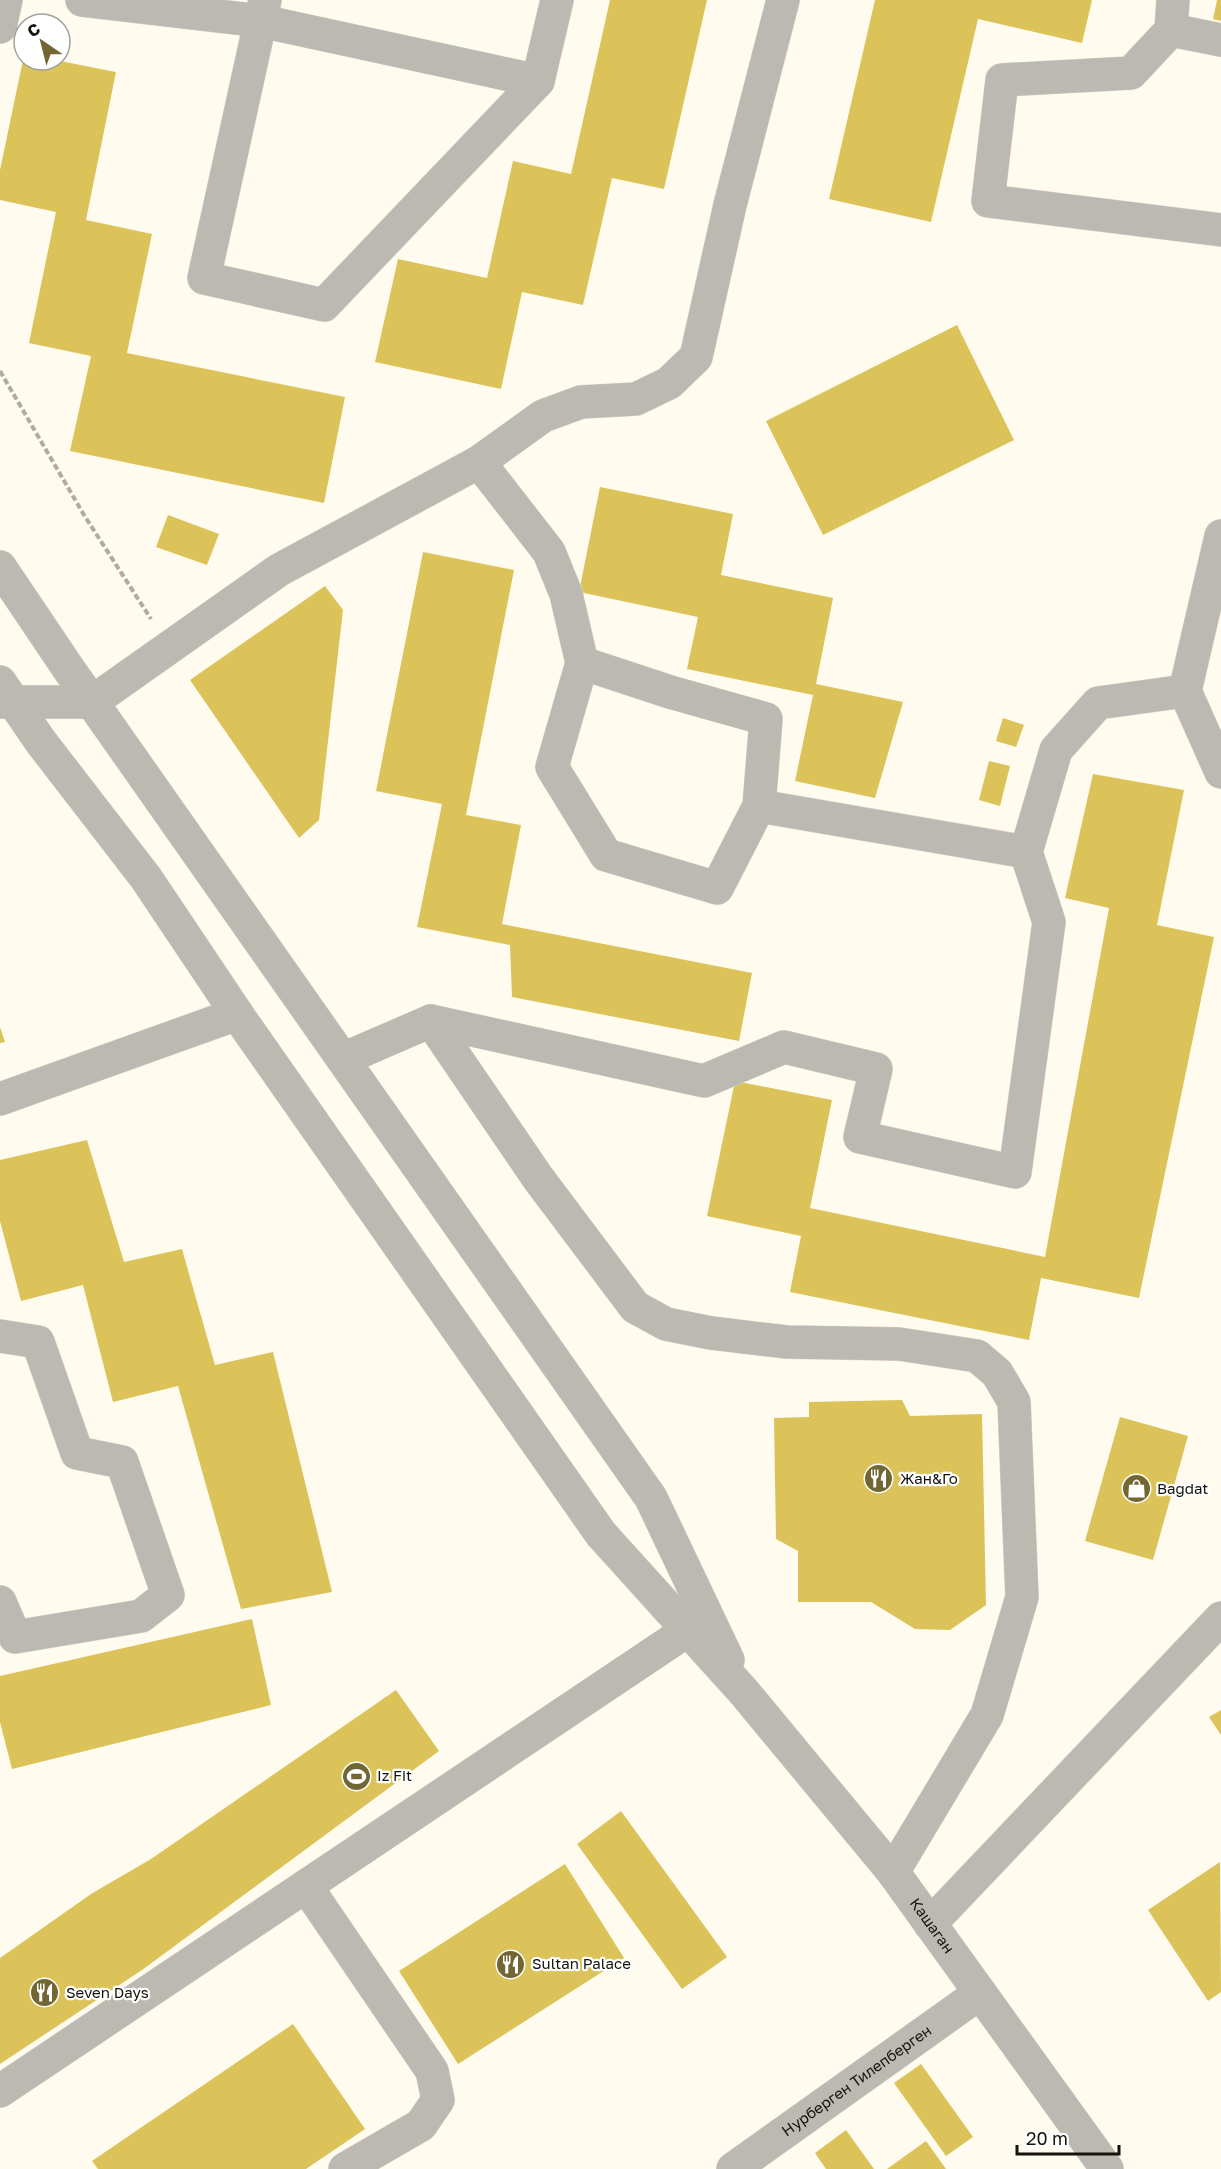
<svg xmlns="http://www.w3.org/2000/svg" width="1221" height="2169" viewBox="0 0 1221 2169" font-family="'Golos Text',sans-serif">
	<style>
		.building { fill: #dbc35a }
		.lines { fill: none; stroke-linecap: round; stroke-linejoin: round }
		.minor-casing { stroke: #d9d6ca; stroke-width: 34 }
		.path { stroke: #aeaba0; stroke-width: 4; stroke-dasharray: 6 3; stroke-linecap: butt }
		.minor { stroke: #bbb9b2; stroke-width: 33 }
		.labels { text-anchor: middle; stroke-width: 4.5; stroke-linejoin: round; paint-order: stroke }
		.poi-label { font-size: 15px; fill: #14130d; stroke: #fff; text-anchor: start }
		.street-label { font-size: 15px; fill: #14130d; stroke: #fff }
	</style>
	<rect width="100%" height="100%" fill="#fffbee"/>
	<g class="building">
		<path d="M610 0H707L664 189 612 178 583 305 522 292 501 389 375 362 398 259 487 278 513 161 571 174Z"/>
		<path d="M875 0H1092L1082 43 978 19 931 222 829 199Z"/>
		<path d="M1217 0H1221V21L1213 19Z"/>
		<path d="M23 60H55L116 72 86 220 152 234 127 353 345 397 324 503 70 451 91 356 29 343 56 212 0 200V170Z"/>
		<path d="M957 325 1014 440 823 535 766 421Z"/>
		<path d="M600 487 733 514 721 575 833 598 816 684 903 702 875 798 795 781 813 695 687 669 698 617 579 592Z"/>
		<path d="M168 515 219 534 207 565 156 547Z"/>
		<path d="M423 552 514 570 466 815 521 825 502 924 752 973 739 1041 512 997 510 945 417 927 442 804 376 791Z"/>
		<path d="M325 586 343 610 319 820 299 838 190 680Z"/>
		<path d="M1003 718 1024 725 1016 747 996 741Z"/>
		<path d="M989 761 1010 766 1000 806 979 800Z"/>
		<path d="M1093 774 1184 790 1157 925 1214 937 1139 1298 1041 1278 1029 1340 790 1292 801 1236 707 1216 735 1081 832 1100 810 1208 1045 1257 1109 908 1065 898Z"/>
		<path d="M0 1027 5 1042 0 1043Z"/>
		<path d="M87 1140 124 1262 182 1249 215 1365 273 1352 332 1592 241 1609 178 1386 113 1402 83 1285 21 1301 0 1221V1160Z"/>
		<path d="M902 1400 910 1416 982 1414 986 1605 950 1630 915 1629 871 1602H798V1551L776 1539 774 1418 809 1417V1402Z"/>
		<path d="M1120 1417 1188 1436 1153 1560 1085 1541Z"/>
		<path d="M252 1619 271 1705 12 1769 0 1722V1676Z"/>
		<path d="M396 1690 439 1751 142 1970 0 2064V1958L91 1894 151 1859Z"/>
		<path d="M1221 1710V1735L1209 1717Z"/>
		<path d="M621 1811 727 1957 682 1989 577 1844Z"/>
		<path d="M1220 1862 1221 1992 1208 2001 1148 1910Z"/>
		<path d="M565 1864 624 1958 458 2064 399 1971Z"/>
		<path d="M293 2024 365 2129 306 2169H98L92 2161Z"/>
		<path d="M921 2064 973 2137 946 2156 894 2083Z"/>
		<path d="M846 2130 874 2169H826L815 2153Z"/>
		<path d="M926 2141 946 2169H887Z"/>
	</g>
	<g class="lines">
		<defs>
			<g id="minor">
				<path d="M82 0 261 21 538 81"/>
				<path d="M265 0 204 278 324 305 538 81 557 0"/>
				<path d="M1173 0 1171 30 1131 73 1002 80 988 201 1221 230"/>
				<path d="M0 27 6 0"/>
				<path d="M1171 30 1221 40"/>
				<path d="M479 462 549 552 566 594 582 663"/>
				<path d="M0 567 68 668 651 1498 728 1660"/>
				<path d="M582 663 670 692 766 719 759 806 717 888 606 855 552 767Z"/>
				<path id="s1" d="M0 682 41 742 146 878 237 1014 601 1534 743 1691 893 1872 1107 2169"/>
				<path d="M1185 691 1221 772"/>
				<path d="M0 702H92L279 570 479 462 543 416 581 402 636 399 669 383 696 357 730 205 783 0"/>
				<path d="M759 806 1026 852"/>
				<path d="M431 1021 538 1178 635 1307 666 1324 711 1333 787 1342 899 1344 977 1356 997 1373 1014 1402 1022 1597 987 1715 893 1872"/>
				<path d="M343 1059 431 1021 704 1081 784 1047 876 1069 860 1137 1015 1172 1049 922 1026 852 1056 750 1098 703 1185 691 1221 536"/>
				<path d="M0 1099 237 1014"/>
				<path d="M0 1336 38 1342 77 1453 122 1462 168 1595 141 1616 15 1637 0 1602"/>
				<path d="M306 1886 432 2071 438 2100 421 2125 345 2169"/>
				<path d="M930 1924 1221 1618"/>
				<path d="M0 2091 706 1618"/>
				<path id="s2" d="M733 2169 980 1993"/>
			</g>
		</defs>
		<use href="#minor" class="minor-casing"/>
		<path class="path" d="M0 371 84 515 151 619"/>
		<use href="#minor" class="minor"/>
	</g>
	<defs>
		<symbol id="restaurant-disc" viewBox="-11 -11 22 22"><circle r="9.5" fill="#726633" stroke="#fff"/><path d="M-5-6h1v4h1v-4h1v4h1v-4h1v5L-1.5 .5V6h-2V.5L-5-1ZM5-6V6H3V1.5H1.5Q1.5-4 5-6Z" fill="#fff"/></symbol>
		<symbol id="shop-disc" viewBox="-11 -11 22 22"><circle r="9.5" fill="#726633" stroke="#fff"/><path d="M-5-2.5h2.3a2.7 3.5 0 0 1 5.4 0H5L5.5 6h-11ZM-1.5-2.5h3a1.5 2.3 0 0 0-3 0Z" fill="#fff"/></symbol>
		<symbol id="stadium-disc" viewBox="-11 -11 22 22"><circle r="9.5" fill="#726633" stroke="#fff"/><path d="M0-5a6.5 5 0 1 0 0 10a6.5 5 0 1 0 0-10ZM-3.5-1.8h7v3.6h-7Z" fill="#fff"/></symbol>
	</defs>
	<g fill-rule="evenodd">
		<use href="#restaurant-disc" x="862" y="1462" width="33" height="33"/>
		<use href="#shop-disc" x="1120" y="1472" width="33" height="33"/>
		<use href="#stadium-disc" x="340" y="1760" width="33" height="33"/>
		<use href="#restaurant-disc" x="494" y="1948" width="33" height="33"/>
		<use href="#restaurant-disc" x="28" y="1976" width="33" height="33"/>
	</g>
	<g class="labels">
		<g class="poi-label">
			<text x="900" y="1484">Жан&amp;Го</text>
			<text x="1157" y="1494">Bagdat</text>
			<text x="377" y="1781">Iz Fit</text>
			<text x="532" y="1969">Sultan Palace</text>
			<text x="66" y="1998">Seven Days</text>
		</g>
		<g class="street-label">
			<text dy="5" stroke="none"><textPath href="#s1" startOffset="1556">Кашаган</textPath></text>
			<text dy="5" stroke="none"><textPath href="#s2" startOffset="152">Нурберген Тилепберген</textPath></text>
		</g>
	</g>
	<g transform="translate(42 42) rotate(325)"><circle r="28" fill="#ffffff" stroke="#a1a19e" stroke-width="1.5"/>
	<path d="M0-4.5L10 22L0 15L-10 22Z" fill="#726633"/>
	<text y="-9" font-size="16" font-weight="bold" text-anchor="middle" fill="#14130d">С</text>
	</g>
	<path d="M1017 2145v9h102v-9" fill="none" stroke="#14130d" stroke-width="3"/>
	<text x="1026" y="2145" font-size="18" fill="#14130d" stroke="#ffffff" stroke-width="4.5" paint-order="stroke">20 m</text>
</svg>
